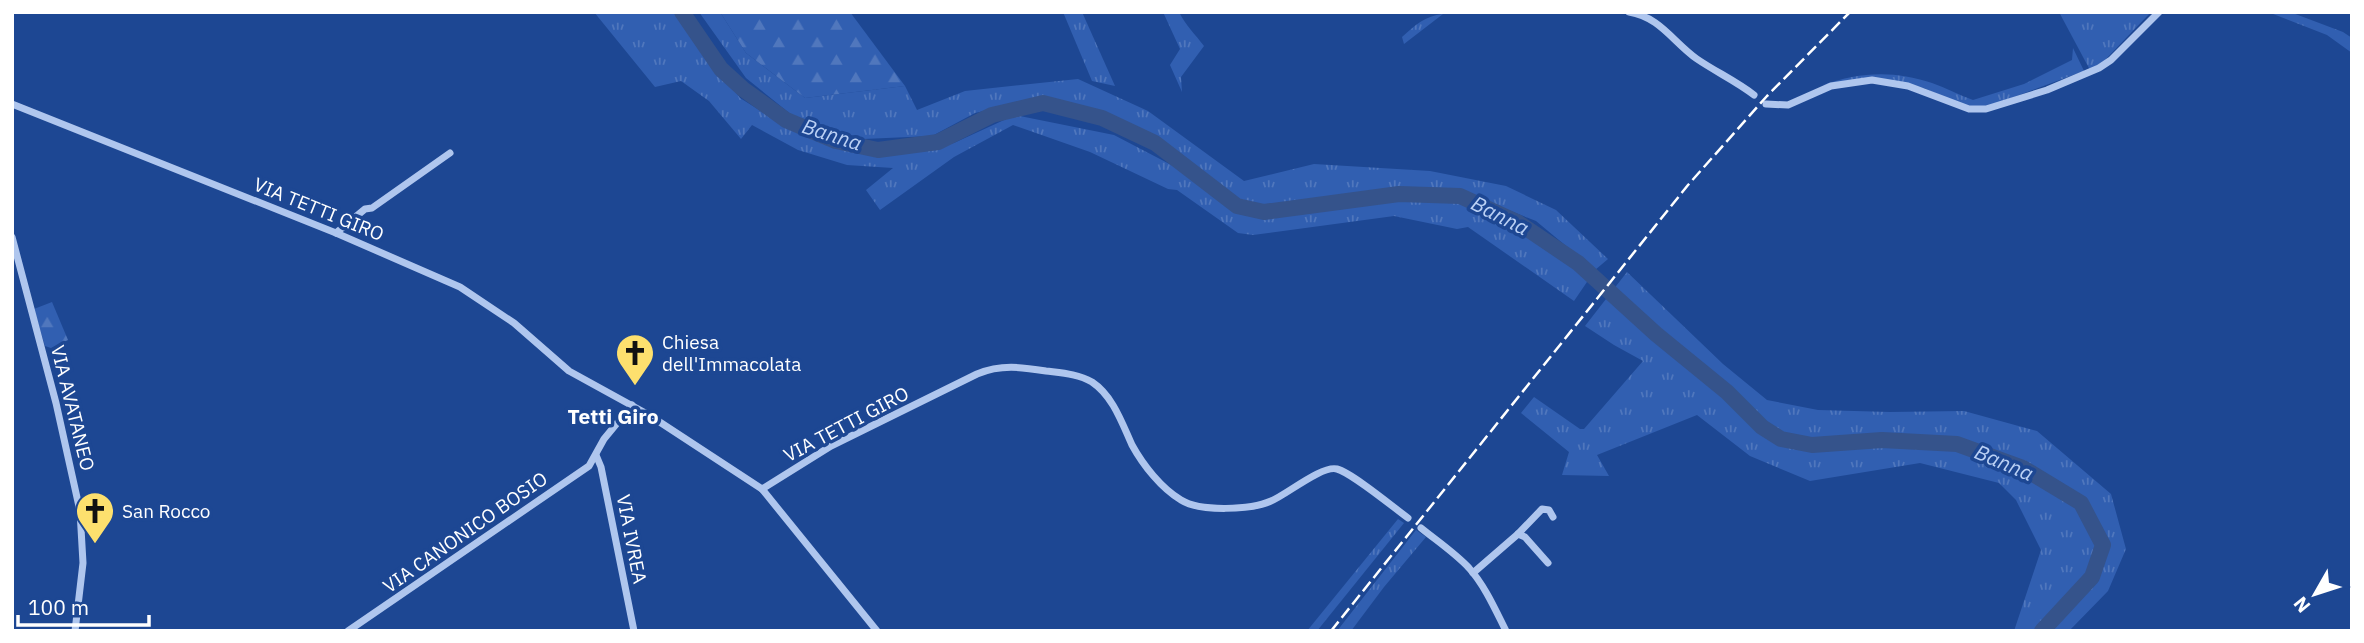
<svg xmlns="http://www.w3.org/2000/svg" width="2364" height="643" viewBox="0 0 2364 643" font-family="'IBM Plex Sans',sans-serif">
	<style>
		.grass { fill: url(#grass-tufts) }
		.forest { fill: url(#forest-firs) }
		.lines { fill: none; stroke-linecap: round; stroke-linejoin: round }
		.river { stroke: #35538b; stroke-width: 16 }
		.minor { stroke: #afc6ee; stroke-width: 7 }
		.rail { stroke: #fff; stroke-width: 2.5; stroke-dasharray: 12 5; stroke-linecap: butt }
		.labels { text-anchor: middle; stroke-width: 7; stroke-linejoin: round; paint-order: stroke }
		.street-label { font-size: 19px; fill: #fff; stroke: #1d4793 }
		.poi-label { font-size: 19px; fill: #fff; stroke: #1d4793; text-anchor: start }
		.water-label { font-size: 21px; font-style: italic; fill: #bbd1f5; stroke: #1d4793 }
		.neighbourhood-label { font-size: 21px; font-weight: bold; fill: #fff; stroke: #1d4793 }
	</style>
	<defs>
		<pattern id="grass-tufts" width="24" height="20" patternUnits="userSpaceOnUse" patternTransform="scale(1.75)"><rect width="24" height="20" fill="#315fb1"/><path d="M3 7l-1-3M5 7V3M7 7l1-3M15 17l-1-3M17 17v-4M19 17l1-3" fill="none" stroke="#5077bd"/></pattern>
		<pattern id="forest-firs" width="22" height="20" patternUnits="userSpaceOnUse" patternTransform="scale(1.75)"><rect width="22" height="20" fill="#315fb1"/><path d="M5 1l3.5 6h-7zM16 11l3.5 6h-7z" fill="#5077bd"/></pattern>
	</defs>
	<rect width="100%" height="100%" fill="#1d4793"/>
	<g class="grass">
		<path d="M594 12H676L740 98 785 126 833 147 875 154 932 148 954 143 1015 115 1114 135 1181 170 1235 211 1264 216 1396 199 1454 200 1514 223 1589 279 1574 301 1468 227 1457 229 1394 216 1253 235 1238 233 1177 190 1168 189 1090 152 1013 125 954 157 880 210 866 190 893 168 847 165 798 150 752 125 741 139 709 101 681 81 655 87Z"/>
		<path d="M699 12H720L746 53 805 98 905 86 917 110 965 91 1078 79 1148 111 1244 181 1314 164 1430 171 1506 186 1556 210 1608 259 1595 270 1536 221 1463 192 1403 188 1267 205 1241 201 1161 140 1106 114 1042 97 975 113 932 136 863 139 793 116 746 78Z"/>
		<path d="M1063 12H1082L1115 86 1092 81Z"/>
		<path d="M1163 12H1179C1186 26 1195 34 1204 46L1181 77 1182 92 1170 65 1180 49Z"/>
		<path d="M2059 12H2151L2105 60 2090 70Z"/>
		<path d="M2268 12H2290L2343 32 2352 38V53L2327 35Z"/>
		<path d="M1443 14 1404 44 1402 37C1415 25 1425 16 1443 14Z"/>
		<path d="M2073 48 2084 71 1987 107 1964 106 1924 88 1851 80 1823 85C1859 72 1894 70 1932 83 1946 88 1959 95 1973 100L2024 84 2072 60Z"/>
		<path d="M1627 272 1723 364 1767 400 1818 410 1890 412 1964 411 2037 431 2111 494 2126 549 2108 591 2069 631H2014L2041 550 2016 500 1999 483 1920 463 1810 481 1750 456 1697 415 1597 455 1609 476 1562 475 1569 452 1521 413 1534 397 1580 429H1584L1643 361 1614 345 1585 326Z"/>
		<path d="M1398 519 1404 523 1317 631H1307Z"/>
		<path d="M1416 530 1426 537 1384 587 1351 631H1337Z"/>
	</g>
	<g class="forest">
		<path d="M720 12H850L905 86 805 98 746 53Z"/>
		<path d="M52 302 68 340 51 348 45 346 34 309Z"/>
	</g>
	<g class="lines">
		<path class="river" d="M682 12 721 69 743 89 786 120 836 141 878 150 938 142 992 115 1043 103 1102 118 1155 143 1237 206 1264 212 1399 194 1460 196 1517 222 1578 263 1656 334 1727 392 1762 427 1781 439 1812 445 1882 440 1957 444 2023 468 2081 503 2103 545 2092 577 2042 631"/>
		<g class="minor">
			<path d="M1629 12C1660 17 1673 42 1697 59 1716 72 1736 81 1754 95"/>
			<path d="M12 104 336 233 460 287 514 323 569 371 649 415 762 489 831 446 977 374C1001 364 1021 367 1046 371 1061 373 1078 374 1092 382 1113 396 1122 423 1132 445 1143 465 1161 488 1181 500 1200 512 1251 510 1271 501 1286 495 1322 465 1337 469 1352 473 1393 507 1408 518"/>
			<path d="M1766 104 1788 105 1831 86 1872 80 1908 86 1969 109H1986L2047 90 2099 68 2111 60 2159 12"/>
			<path d="M336 233 365 209 372 208 450 153"/>
			<path d="M12 237 56 403 80 511 83 563 75 631"/>
			<path d="M596 455 601 467 634 631"/>
			<path d="M762 489 877 631"/>
			<path d="M1421 528C1437 541 1455 553 1469 568 1485 586 1495 609 1506 631"/>
			<path d="M1518 534 1525 537 1548 563"/>
			<path d="M1473 573 1518 534 1542 509 1549 510 1553 517"/>
			<path d="M348 631 589 466 604 439 632 405"/>
		</g>
		<path class="rail" d="M1331 631 1688 185 1767 96 1850 12"/>
	</g>
	<defs>
		<symbol id="church-pin" viewBox="-11 -11 22 30"><path d="M0 17L-7.5 6A9.5 9.5 0 1 1 7.5 6Z" fill="#fde06e" stroke="#1d4793"/><path d="M-1.2-6h2.4v3.5h3.3v2.4h-3.3V6h-2.4V-.1h-3.3v-2.4h3.3Z" fill="#111"/></symbol>
	</defs>
	<g fill-rule="evenodd">
		<use href="#church-pin" x="613" y="331" width="44" height="60"/>
		<use href="#church-pin" x="73" y="489" width="44" height="60"/>
	</g>
	<g class="labels">
		<g class="street-label">
			<text transform="translate(319 209) rotate(22)" y="7">VIA TETTI GIRO</text>
			<text transform="translate(73 408) rotate(76)" y="7">VIA AVATANEO</text>
			<text transform="translate(846 424) rotate(-28)" y="7">VIA TETTI GIRO</text>
			<text transform="translate(465 532) rotate(-35)" y="7">VIA CANONICO BOSIO</text>
			<text transform="translate(632 539) rotate(79)" y="7">VIA IVREA</text>
		</g>
		<g class="poi-label">
			<text x="662" y="349">Chiesa<tspan x="662" dy="22">dell'Immacolata</tspan></text>
			<text x="122" y="518">San Rocco</text>
		</g>
		<g class="water-label">
			<text transform="translate(832 135) rotate(18)" y="7">Banna</text>
			<text transform="translate(1500 216) rotate(27)" y="7">Banna</text>
			<text transform="translate(2004 463) rotate(23)" y="7">Banna</text>
		</g>
		<g class="neighbourhood-label">
			<text x="613" y="424">Tetti Giro</text>
		</g>
	</g>
	<rect width="2364" height="643" fill="none" stroke="#ffffff" stroke-width="28"/>
	<g transform="translate(2315 594) rotate(231)" stroke="#1d4793" stroke-width="5" paint-order="stroke">
	<path d="M0-5L12 26L0 18L-12 26Z" fill="#ffffff"/>
	<text y="-10" font-size="19" font-weight="bold" text-anchor="middle" fill="#ffffff">N</text>
	</g>
	<path d="M18 615v10h131v-10" fill="none" stroke="#ffffff" stroke-width="3.5"/>
	<text x="28" y="615" font-size="21" fill="#ffffff" stroke="#1d4793" stroke-width="5" paint-order="stroke">100 m</text>
</svg>
